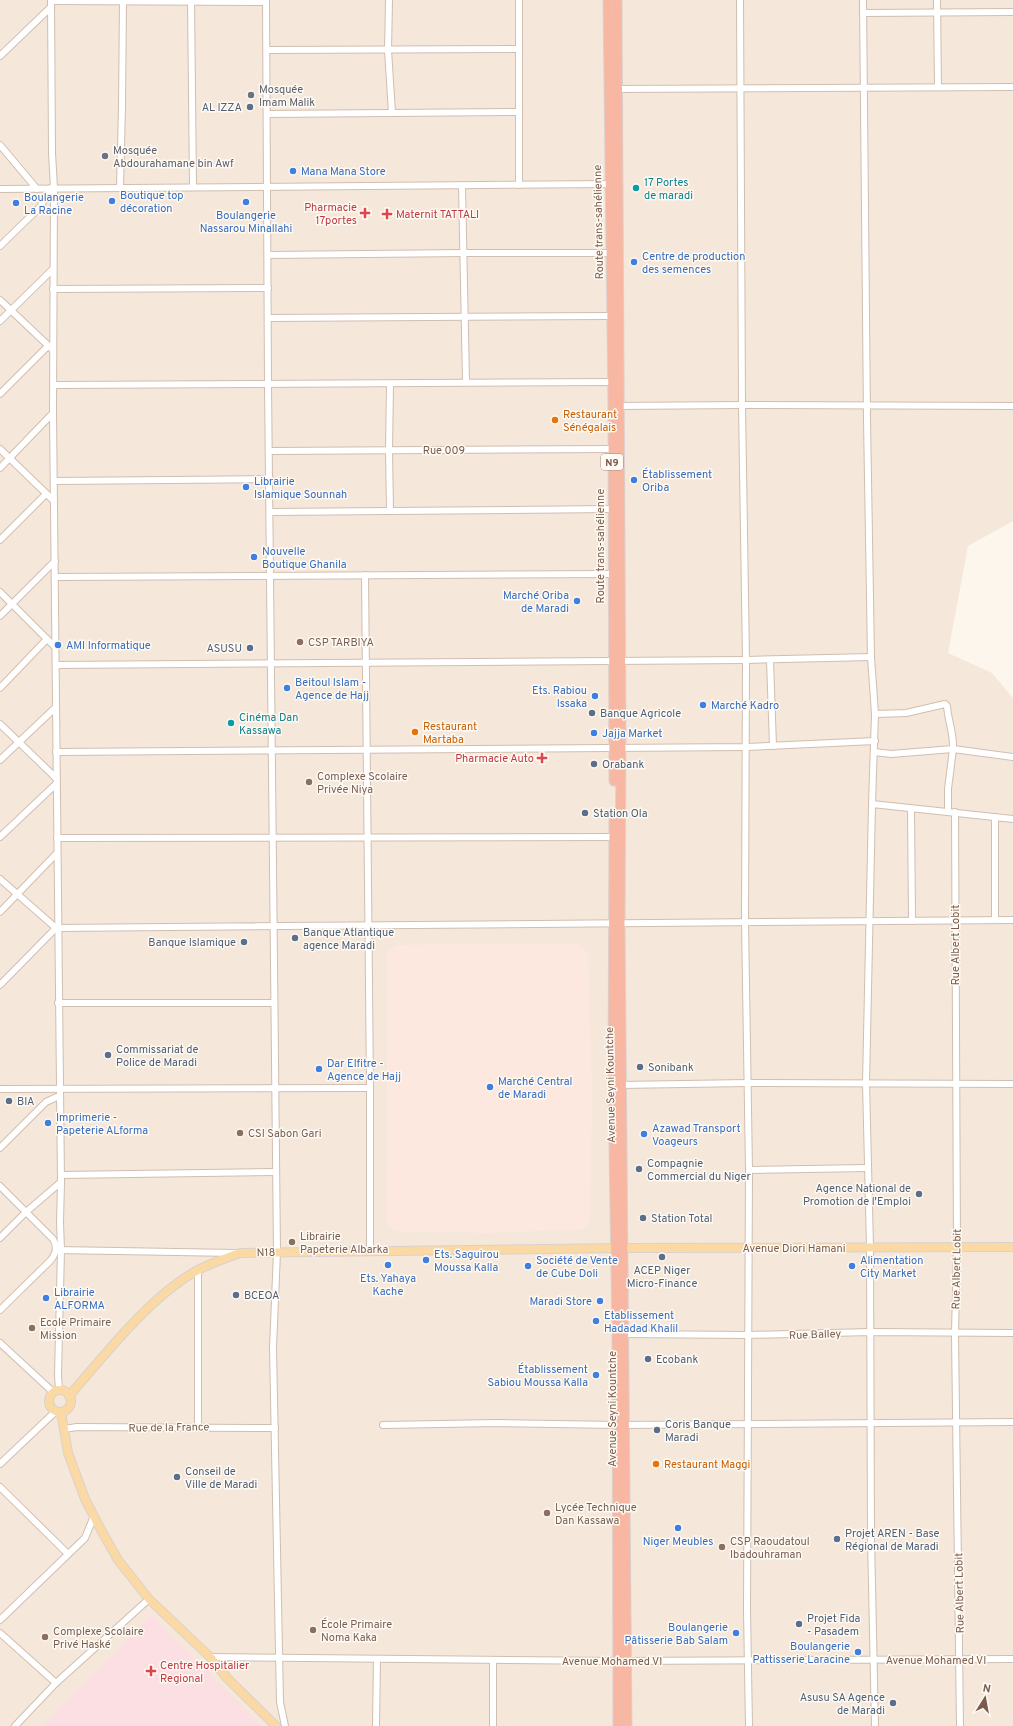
<svg xmlns="http://www.w3.org/2000/svg" width="1013" height="1726" viewBox="0 0 1013 1726" font-family="Overpass,sans-serif">
	<style>
		.residential { fill: #f5e8da }
		.commercial { fill: #fde8e0 }
		.medical { fill: #fbdfe3 }
		.lines { fill: none; stroke-linecap: round; stroke-linejoin: round }
		.minor-casing { stroke: #d1beb0; stroke-width: 8 }
		.major-casing { stroke: #dad1cd; stroke-width: 10 }
		.highway-casing { stroke: #dad1cd; stroke-width: 11 }
		.minor { stroke: #fff; stroke-width: 6 }
		.major { stroke: #fbd9a5; stroke-width: 8 }
		.highway { stroke: #f7b7a3; stroke-width: 9 }
		.worship-dot { fill: #6b7280; stroke: #fffaf3; stroke-width: 1.5 }
		.service-dot { fill: #5c6f8a; stroke: #fffaf3; stroke-width: 1.5 }
		.shop-dot { fill: #3f7fe0; stroke: #fffaf3; stroke-width: 1.5 }
		.culture-dot { fill: #0f9aa8; stroke: #fffaf3; stroke-width: 1.5 }
		.health-dot { fill: #e0444e; stroke: #fffaf3; stroke-width: 1.5 }
		.food-dot { fill: #e8710a; stroke: #fffaf3; stroke-width: 1.5 }
		.education-dot { fill: #8d6e63; stroke: #fffaf3; stroke-width: 1.5 }
		.labels { text-anchor: middle; stroke-width: 3; stroke-linejoin: round; paint-order: stroke }
		.shield { fill: #fffaf3; stroke: #a28b7f; stroke-width: 1 }
		.shield-label { font-size: 10px; font-weight: bold; fill: #7a5c4d }
		.worship-label { font-size: 11px; fill: #5b616d; stroke: #fffaf3; text-anchor: start }
		.service-label { font-size: 11px; fill: #4e5e75; stroke: #fffaf3; text-anchor: start }
		.shop-label { font-size: 11px; fill: #366cbe; stroke: #fffaf3; text-anchor: start }
		.culture-label { font-size: 11px; fill: #0d838f; stroke: #fffaf3; text-anchor: start }
		.health-label { font-size: 11px; fill: #be3a42; stroke: #fffaf3; text-anchor: end }
		.street-label { font-size: 11px; fill: #7a5c4d; stroke: #fffaf3 }
		.food-label { font-size: 11px; fill: #c56008; stroke: #fffaf3; text-anchor: start }
		.education-label { font-size: 11px; fill: #785e54; stroke: #fffaf3; text-anchor: start }
	</style>
	<rect width="100%" height="100%" fill="#fdf6ec"/>
	<path class="residential" d="M0 0H1013V521L968 546 948 653 992 673 1013 698V1726H0Z"/>
	<path class="commercial" d="M578 944 588 953 592 1092 590 1223 582 1229 489 1233 395 1231 386 1222 387 1089V953L396 945Z"/>
	<path class="medical" d="M151 1615 262 1726H42Z"/>
	<g class="lines">
		<defs>
			<g id="minor">
				<path d="M51 0 52 153 54 188 53 413 61 1182 60 1222 61 1250 58 1375 59 1390"/>
				<path d="M191 0 193 187"/>
				<path d="M266 0 268 384 277 1252 273 1348 280 1702 285 1726"/>
				<path d="M389 0 388 50 392 113"/>
				<path d="M519 0V185"/>
				<path d="M740 0 742 405 746 660 745 922 749 1170 747 1610 749 1726"/>
				<path d="M863 0 867 419 871 657 875 714 872 804 866 1083 870 1247 871 1538 875 1726"/>
				<path d="M937 0 938 87"/>
				<path d="M51 1 266 2"/>
				<path d="M863 13 1013 12"/>
				<path d="M267 50 519 49"/>
				<path d="M0 56 51 7"/>
				<path d="M615 89 1013 87"/>
				<path d="M267 114 519 112"/>
				<path d="M0 145 37 189"/>
				<path d="M462 186 466 382"/>
				<path d="M120 188 122 106 123 0"/>
				<path d="M0 189 612 184"/>
				<path d="M0 246 40 207 51 188"/>
				<path d="M268 255 465 253H614"/>
				<path d="M53 289 268 288"/>
				<path d="M0 300 53 350"/>
				<path d="M268 318 611 316"/>
				<path d="M0 321 53 269"/>
				<path d="M390 384 389 451 390 510"/>
				<path d="M54 385 612 382"/>
				<path d="M0 394 48 346"/>
				<path d="M616 406 742 405 1013 406"/>
				<path d="M0 449 54 501"/>
				<path d="M270 451 616 449"/>
				<path d="M0 468 53 413"/>
				<path d="M55 481 270 479"/>
				<path d="M270 512 612 509"/>
				<path d="M0 540 46 494"/>
				<path d="M365 575 370 1088V1251"/>
				<path d="M55 577 612 574"/>
				<path d="M0 592 56 648"/>
				<path d="M0 616 55 561"/>
				<path d="M770 660 773 746"/>
				<path d="M56 665 746 660 871 657"/>
				<path d="M0 688 47 639"/>
				<path d="M0 724 56 778"/>
				<path d="M56 752 746 747 875 741"/>
				<path d="M874 752 891 754 953 749C954 734 948 721 947 706L945 704 906 713 875 714"/>
				<path d="M0 760 56 707"/>
				<path d="M872 804 1013 819"/>
				<path d="M911 809 912 921"/>
				<path d="M948 812V789L953 749 1013 757"/>
				<path d="M955 812 957 1248 955 1334 960 1726"/>
				<path d="M0 837 56 784"/>
				<path d="M57 838 617 837"/>
				<path d="M0 879 56 928"/>
				<path d="M0 912 57 853"/>
				<path d="M995 920V817"/>
				<path d="M0 985 56 928 1013 920"/>
				<path d="M58 1003H274"/>
				<path d="M619 1085 748 1083 1013 1084"/>
				<path d="M0 1089 370 1088"/>
				<path d="M0 1148 46 1102 59 1096"/>
				<path d="M749 1170 867 1168"/>
				<path d="M61 1175 276 1172"/>
				<path d="M0 1186 53 1239C58 1247 56 1253 51 1260L0 1310"/>
				<path d="M0 1238 26 1212 61 1182"/>
				<path d="M56 1250 236 1253"/>
				<path d="M621 1334 748 1335 870 1332 1013 1333"/>
				<path d="M0 1343 53 1392"/>
				<path d="M383 1425 497 1423 617 1425 1013 1422"/>
				<path d="M198 1427V1270"/>
				<path d="M64 1429 77 1427 275 1428"/>
				<path d="M0 1464 56 1411"/>
				<path d="M0 1487 68 1554"/>
				<path d="M0 1620 85 1538 94 1516"/>
				<path d="M0 1633 56 1683"/>
				<path d="M210 1657 618 1661 1013 1659"/>
				<path d="M493 1660V1726"/>
				<path d="M15 1726 56 1683 149 1599"/>
				<path d="M376 1726 377 1659"/>
			</g>
			<g id="major">
				<circle cx="60" cy="1401" r="11"/>
				<path d="M69 1396C104 1356 151 1295 198 1270 211 1263 226 1258 240 1253L623 1248 1013 1247"/>
				<path d="M61 1412 68 1453 85 1499 101 1530 118 1560 149 1599 210 1657 227 1678 276 1726"/>
			</g>
			<g id="highway">
				<path d="M608 0 613 406 614 781"/>
				<path d="M617 0 621 735 620 924 627 1726"/>
				<path d="M614 817 613 1085 617 1335 618 1726"/>
			</g>
		</defs>
		<use href="#minor" class="minor-casing"/>
		<use href="#major" class="major-casing"/>
		<use href="#highway" class="highway-casing"/>
		<use href="#minor" class="minor"/>
		<use href="#major" class="major"/>
		<use href="#highway" class="highway"/>
	</g>
	<g class="worship-dot">
		<circle cx="251" cy="95" r="4"/>
		<circle cx="105" cy="156" r="4"/>
	</g>
	<g class="service-dot">
		<circle cx="250" cy="107" r="4"/>
		<circle cx="250" cy="648" r="4"/>
		<circle cx="592" cy="713" r="4"/>
		<circle cx="594" cy="764" r="4"/>
		<circle cx="585" cy="813" r="4"/>
		<circle cx="295" cy="938" r="4"/>
		<circle cx="244" cy="942" r="4"/>
		<circle cx="108" cy="1055" r="4"/>
		<circle cx="640" cy="1067" r="4"/>
		<circle cx="9" cy="1101" r="4"/>
		<circle cx="639" cy="1169" r="4"/>
		<circle cx="919" cy="1194" r="4"/>
		<circle cx="643" cy="1218" r="4"/>
		<circle cx="662" cy="1257" r="4"/>
		<circle cx="236" cy="1295" r="4"/>
		<circle cx="648" cy="1359" r="4"/>
		<circle cx="657" cy="1430" r="4"/>
		<circle cx="177" cy="1477" r="4"/>
		<circle cx="837" cy="1539" r="4"/>
		<circle cx="799" cy="1624" r="4"/>
		<circle cx="893" cy="1703" r="4"/>
	</g>
	<g class="shop-dot">
		<circle cx="293" cy="171" r="4"/>
		<circle cx="112" cy="201" r="4"/>
		<circle cx="246" cy="202" r="4"/>
		<circle cx="16" cy="203" r="4"/>
		<circle cx="634" cy="262" r="4"/>
		<circle cx="634" cy="480" r="4"/>
		<circle cx="246" cy="487" r="4"/>
		<circle cx="254" cy="557" r="4"/>
		<circle cx="577" cy="601" r="4"/>
		<circle cx="58" cy="645" r="4"/>
		<circle cx="287" cy="688" r="4"/>
		<circle cx="595" cy="696" r="4"/>
		<circle cx="703" cy="705" r="4"/>
		<circle cx="594" cy="733" r="4"/>
		<circle cx="319" cy="1069" r="4"/>
		<circle cx="490" cy="1087" r="4"/>
		<circle cx="48" cy="1123" r="4"/>
		<circle cx="644" cy="1134" r="4"/>
		<circle cx="426" cy="1260" r="4"/>
		<circle cx="388" cy="1265" r="4"/>
		<circle cx="528" cy="1266" r="4"/>
		<circle cx="852" cy="1266" r="4"/>
		<circle cx="46" cy="1298" r="4"/>
		<circle cx="600" cy="1301" r="4"/>
		<circle cx="596" cy="1321" r="4"/>
		<circle cx="596" cy="1375" r="4"/>
		<circle cx="678" cy="1528" r="4"/>
		<circle cx="736" cy="1633" r="4"/>
		<circle cx="858" cy="1652" r="4"/>
	</g>
	<g class="culture-dot">
		<circle cx="636" cy="188" r="4"/>
		<circle cx="231" cy="723" r="4"/>
	</g>
	<g class="health-dot">
		<path d="M363 207h4v4h4v4h-4v4h-4v-4h-4v-4h4z"/>
		<path d="M385 208h4v4h4v4h-4v4h-4v-4h-4v-4h4z"/>
		<path d="M540 752h4v4h4v4h-4v4h-4v-4h-4v-4h4z"/>
		<path d="M149 1665h4v4h4v4h-4v4h-4v-4h-4v-4h4z"/>
	</g>
	<g class="food-dot">
		<circle cx="555" cy="420" r="4"/>
		<circle cx="415" cy="732" r="4"/>
		<circle cx="656" cy="1464" r="4"/>
	</g>
	<g class="education-dot">
		<circle cx="300" cy="642" r="4"/>
		<circle cx="309" cy="782" r="4"/>
		<circle cx="240" cy="1133" r="4"/>
		<circle cx="292" cy="1242" r="4"/>
		<circle cx="32" cy="1328" r="4"/>
		<circle cx="547" cy="1513" r="4"/>
		<circle cx="722" cy="1547" r="4"/>
		<circle cx="313" cy="1630" r="4"/>
		<circle cx="45" cy="1637" r="4"/>
	</g>
	<g class="labels">
		<rect class="shield" x="601" y="454" width="22" height="16" rx="3"/>
		<g class="shield-label">
			<text x="612" y="466">N9</text>
		</g>
		<g class="worship-label">
			<text x="259" y="93">Mosquée<tspan x="259" dy="13">Imam Malik</tspan></text>
			<text x="113" y="154">Mosquée<tspan x="113" dy="13">Abdourahamane bin Awf</tspan></text>
		</g>
		<g class="service-label">
			<text x="242" y="111" text-anchor="end">AL IZZA</text>
			<text x="242" y="652" text-anchor="end">ASUSU</text>
			<text x="600" y="717">Banque Agricole</text>
			<text x="602" y="768">Orabank</text>
			<text x="593" y="817">Station Ola</text>
			<text x="303" y="936">Banque Atlantique<tspan x="303" dy="13">agence Maradi</tspan></text>
			<text x="236" y="946" text-anchor="end">Banque Islamique</text>
			<text x="116" y="1053">Commissariat de<tspan x="116" dy="13">Police de Maradi</tspan></text>
			<text x="648" y="1071">Sonibank</text>
			<text x="17" y="1105">BIA</text>
			<text x="647" y="1167">Compagnie<tspan x="647" dy="13">Commercial du Niger</tspan></text>
			<text x="911" y="1192" text-anchor="end">Agence National de<tspan x="911" dy="13">Promotion de l'Emploi</tspan></text>
			<text x="651" y="1222">Station Total</text>
			<text x="662" y="1274" text-anchor="middle">ACEP Niger<tspan x="662" dy="13">Micro-Finance</tspan></text>
			<text x="244" y="1299">BCEOA</text>
			<text x="656" y="1363">Ecobank</text>
			<text x="665" y="1428">Coris Banque<tspan x="665" dy="13">Maradi</tspan></text>
			<text x="185" y="1475">Conseil de<tspan x="185" dy="13">Ville de Maradi</tspan></text>
			<text x="845" y="1537">Projet AREN - Base<tspan x="845" dy="13">Régional de Maradi</tspan></text>
			<text x="807" y="1622">Projet Fida<tspan x="807" dy="13">- Pasadem</tspan></text>
			<text x="885" y="1701" text-anchor="end">Asusu SA Agence<tspan x="885" dy="13">de Maradi</tspan></text>
		</g>
		<g class="shop-label">
			<text x="301" y="175">Mana Mana Store</text>
			<text x="120" y="199">Boutique top<tspan x="120" dy="13">décoration</tspan></text>
			<text x="24" y="201">Boulangerie<tspan x="24" dy="13">La Racine</tspan></text>
			<text x="246" y="219" text-anchor="middle">Boulangerie<tspan x="246" dy="13">Nassarou Minallahi</tspan></text>
			<text x="642" y="260">Centre de production<tspan x="642" dy="13">des semences</tspan></text>
			<text x="642" y="478">Établissement<tspan x="642" dy="13">Oriba</tspan></text>
			<text x="254" y="485">Librairie<tspan x="254" dy="13">Islamique Sounnah</tspan></text>
			<text x="262" y="555">Nouvelle<tspan x="262" dy="13">Boutique Ghanila</tspan></text>
			<text x="569" y="599" text-anchor="end">Marché Oriba<tspan x="569" dy="13">de Maradi</tspan></text>
			<text x="66" y="649">AMI Informatique</text>
			<text x="295" y="686">Beitoul Islam -<tspan x="295" dy="13">Agence de Hajj</tspan></text>
			<text x="587" y="694" text-anchor="end">Ets. Rabiou<tspan x="587" dy="13">Issaka</tspan></text>
			<text x="711" y="709">Marché Kadro</text>
			<text x="602" y="737">Jajja Market</text>
			<text x="327" y="1067">Dar Elfitre -<tspan x="327" dy="13">Agence de Hajj</tspan></text>
			<text x="498" y="1085">Marché Central<tspan x="498" dy="13">de Maradi</tspan></text>
			<text x="56" y="1121">Imprimerie -<tspan x="56" dy="13">Papeterie ALforma</tspan></text>
			<text x="652" y="1132">Azawad Transport<tspan x="652" dy="13">Voageurs</tspan></text>
			<text x="434" y="1258">Ets. Saguirou<tspan x="434" dy="13">Moussa Kalla</tspan></text>
			<text x="536" y="1264">Société de Vente<tspan x="536" dy="13">de Cube Doli</tspan></text>
			<text x="860" y="1264">Alimentation<tspan x="860" dy="13">City Market</tspan></text>
			<text x="388" y="1282" text-anchor="middle">Ets. Yahaya<tspan x="388" dy="13">Kache</tspan></text>
			<text x="54" y="1296">Librairie<tspan x="54" dy="13">ALFORMA</tspan></text>
			<text x="592" y="1305" text-anchor="end">Maradi Store</text>
			<text x="604" y="1319">Etablissement<tspan x="604" dy="13">Hadadad Khalil</tspan></text>
			<text x="588" y="1373" text-anchor="end">Établissement<tspan x="588" dy="13">Sabiou Moussa Kalla</tspan></text>
			<text x="678" y="1545" text-anchor="middle">Niger Meubles</text>
			<text x="728" y="1631" text-anchor="end">Boulangerie<tspan x="728" dy="13">Pâtisserie Bab Salam</tspan></text>
			<text x="850" y="1650" text-anchor="end">Boulangerie<tspan x="850" dy="13">Pattisserie Laracine</tspan></text>
		</g>
		<g class="culture-label">
			<text x="644" y="186">17 Portes<tspan x="644" dy="13">de maradi</tspan></text>
			<text x="239" y="721">Cinéma Dan<tspan x="239" dy="13">Kassawa</tspan></text>
		</g>
		<g class="health-label">
			<text x="357" y="211">Pharmacie<tspan x="357" dy="13">17portes</tspan></text>
			<text x="396" y="218" text-anchor="start">Maternit TATTALI</text>
			<text x="534" y="762">Pharmacie Auto</text>
			<text x="160" y="1669" text-anchor="start">Centre Hospitalier<tspan x="160" dy="13">Regional</tspan></text>
		</g>
		<g class="street-label">
			<text transform="translate(598 222) rotate(-91)" y="4">Route trans-sahélienne</text>
			<text x="444" y="454">Rue 009</text>
			<text transform="translate(600 546) rotate(-90)" y="4">Route trans-sahélienne</text>
			<text transform="translate(955 945) rotate(-90)" y="4">Rue Albert Lobit</text>
			<text transform="translate(610 1085) rotate(-91)" y="4">Avenue Seyni Kountche</text>
			<text x="794" y="1252">Avenue Diori Hamani</text>
			<text transform="translate(266 1252) rotate(-2)" y="4">N18</text>
			<text transform="translate(956 1269) rotate(-89)" y="4">Rue Albert Lobit</text>
			<text transform="translate(815 1334) rotate(-2)" y="4">Rue Balley</text>
			<text transform="translate(612 1409) rotate(-90)" y="4">Avenue Seyni Kountche</text>
			<text transform="translate(169 1427) rotate(-1)" y="4">Rue de la France</text>
			<text transform="translate(959 1593) rotate(-91)" y="4">Rue Albert Lobit</text>
			<text x="936" y="1664">Avenue Mohamed VI</text>
			<text x="612" y="1665">Avenue Mohamed VI</text>
		</g>
		<g class="food-label">
			<text x="563" y="418">Restaurant<tspan x="563" dy="13">Sénégalais</tspan></text>
			<text x="423" y="730">Restaurant<tspan x="423" dy="13">Martaba</tspan></text>
			<text x="664" y="1468">Restaurant Maggi</text>
		</g>
		<g class="education-label">
			<text x="308" y="646">CSP TARBIYA</text>
			<text x="317" y="780">Complexe Scolaire<tspan x="317" dy="13">Privée Niya</tspan></text>
			<text x="248" y="1137">CSI Sabon Gari</text>
			<text x="300" y="1240">Librairie<tspan x="300" dy="13">Papeterie Albarka</tspan></text>
			<text x="40" y="1326">Ecole Primaire<tspan x="40" dy="13">Mission</tspan></text>
			<text x="555" y="1511">Lycée Technique<tspan x="555" dy="13">Dan Kassawa</tspan></text>
			<text x="730" y="1545">CSP Raoudatoul<tspan x="730" dy="13">Ibadouhraman</tspan></text>
			<text x="321" y="1628">École Primaire<tspan x="321" dy="13">Noma Kaka</tspan></text>
			<text x="53" y="1635">Complexe Scolaire<tspan x="53" dy="13">Privé Haské</tspan></text>
		</g>
	</g>
	<g transform="translate(985 1698) rotate(11)" stroke="#fffaf3" stroke-width="3" paint-order="stroke">
	<path d="M0-3L7 15L0 10L-7 15Z" fill="#7a5c4d"/>
	<text y="-6" font-size="11" font-weight="bold" text-anchor="middle" fill="#7a5c4d">N</text>
	</g>
</svg>
